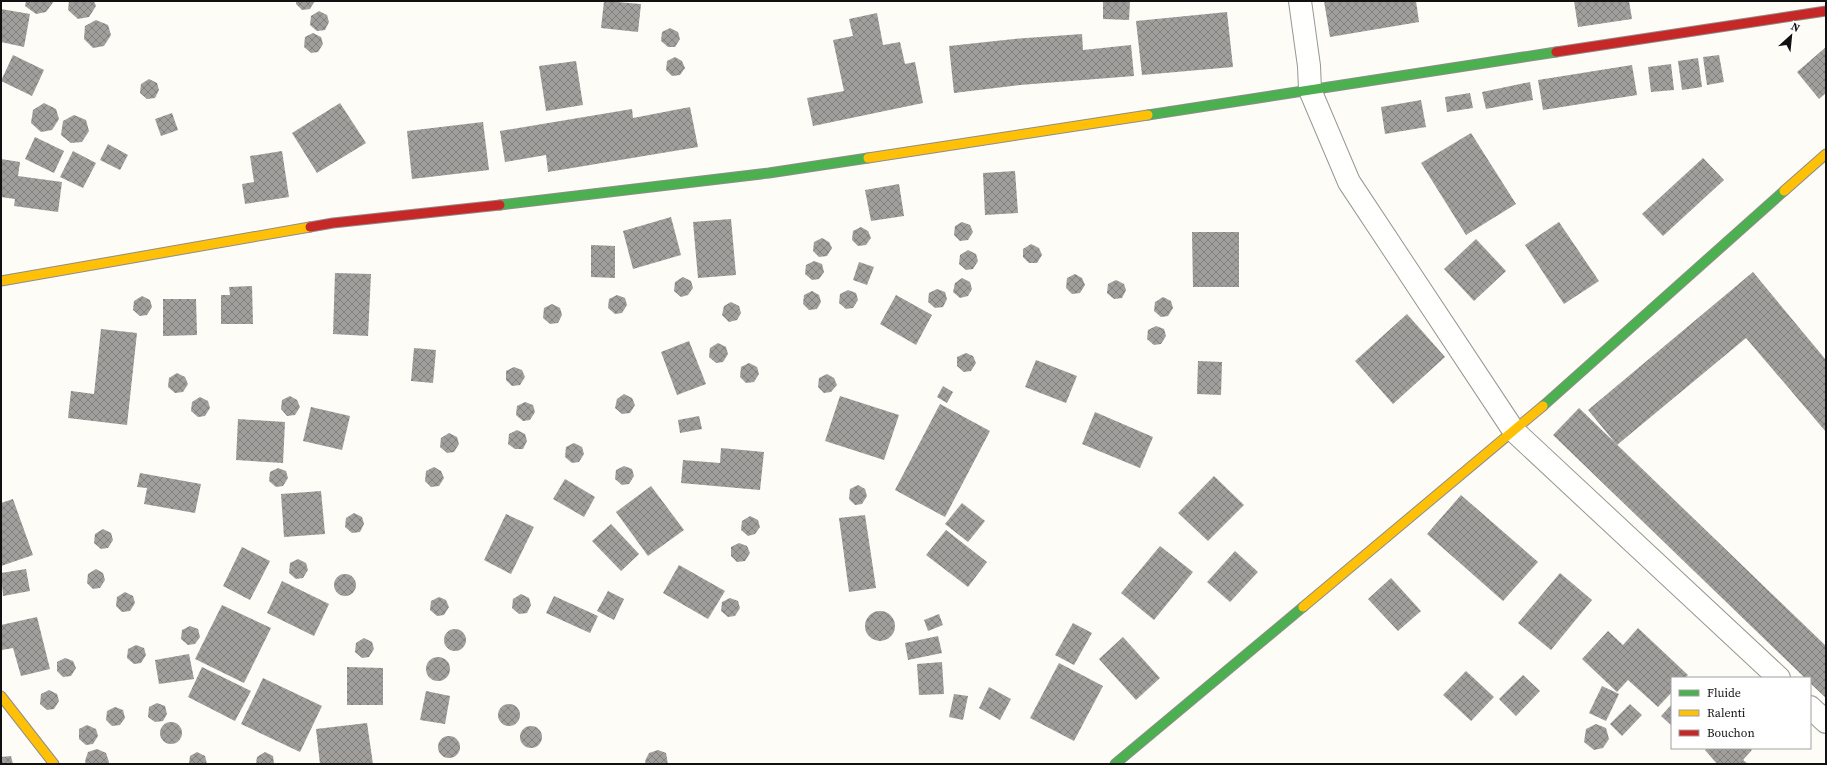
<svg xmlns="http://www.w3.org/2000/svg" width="1827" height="765" viewBox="0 0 1827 765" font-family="'Source Serif 4',serif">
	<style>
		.building { fill: url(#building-cross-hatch) }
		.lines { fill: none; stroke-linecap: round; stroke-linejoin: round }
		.street-casing { stroke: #979795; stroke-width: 24 }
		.fast-casing { stroke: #8e8d8b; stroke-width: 11 }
		.slow-casing { stroke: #8e8d8b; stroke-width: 11 }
		.jam-casing { stroke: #8e8d8b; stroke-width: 11 }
		.street { stroke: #fffffe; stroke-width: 22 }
		.fast { stroke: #4caf50; stroke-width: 9 }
		.slow { stroke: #ffc107; stroke-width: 9 }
		.jam { stroke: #c62828; stroke-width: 9 }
	</style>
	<defs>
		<pattern id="building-cross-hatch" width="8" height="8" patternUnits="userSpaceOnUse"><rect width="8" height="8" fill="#a19f9c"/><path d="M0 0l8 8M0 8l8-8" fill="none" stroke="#82807e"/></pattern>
	</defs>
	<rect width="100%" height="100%" fill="#fdfcf7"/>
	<g class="building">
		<path d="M26 1H54L46 12 36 14 25 6Z"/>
		<path d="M69 1H94L96 6 89 17 78 19 68 10Z"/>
		<path d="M296 1H315L310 9 302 10 296 4Z"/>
		<path d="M604 1 641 4 638 32 601 28Z"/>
		<path d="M1103 1H1130L1129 20 1103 19Z"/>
		<path d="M1324 1H1416L1419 22 1330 37Z"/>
		<path d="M1574 1H1629L1632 19 1578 27Z"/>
		<path d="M1 9 30 14 24 47 1 42Z"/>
		<path d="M319 11 327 15 329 22 325 30 317 31 310 25 311 16Z"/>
		<path d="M1227 12 1233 67 1142 75 1136 21Z"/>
		<path d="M877 13 883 45 900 42 905 64 915 62 923 103 813 126 807 98 844 91 833 40 853 36 849 19Z"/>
		<path d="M96 20 108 25 111 35 104 46 93 48 84 39 85 26Z"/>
		<path d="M670 28 678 32 680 39 675 47H668L661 41 662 32Z"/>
		<path d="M313 33 321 37 323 44 318 52 311 53 304 47 305 37Z"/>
		<path d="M1082 34 1083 50 1131 45 1134 76 1020 85 954 93 949 46 1014 39Z"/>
		<path d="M1826 47V93L1819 99 1797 72Z"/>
		<path d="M13 55 44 70 32 96 1 81Z"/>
		<path d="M1719 55 1724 82 1707 85 1703 57Z"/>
		<path d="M675 57 682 61 685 68 680 75 672 76 666 70 667 61Z"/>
		<path d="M1698 58 1702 87 1682 90 1678 61Z"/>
		<path d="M576 61 583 105 546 111 539 66Z"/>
		<path d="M1671 64 1674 90 1651 92 1648 67Z"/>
		<path d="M1632 65 1637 95 1543 110 1538 80Z"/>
		<path d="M149 79 157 83 159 90 155 98 147 99 140 93 141 84Z"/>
		<path d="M1530 82 1533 100 1486 109 1482 92Z"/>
		<path d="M1470 93 1473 108 1447 112 1445 97Z"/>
		<path d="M1421 100 1426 127 1385 134 1381 107Z"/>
		<path d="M44 103 56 109 59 119 52 130 41 132 31 123 33 110Z"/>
		<path d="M340 103 366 143 317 173 292 133Z"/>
		<path d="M690 107 698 147 548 172 546 155 505 162 500 131 632 109 633 118Z"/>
		<path d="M172 113 178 130 161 136 155 119Z"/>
		<path d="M74 115 86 120 89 131 82 142 71 143 61 135 63 121Z"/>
		<path d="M483 122 489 170 412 179 407 131Z"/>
		<path d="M1471 133 1516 204 1466 235 1421 163Z"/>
		<path d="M35 137 64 151 54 173 25 159Z"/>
		<path d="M108 144 128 155 120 170 100 160Z"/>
		<path d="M73 151 96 163 83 188 60 177Z"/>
		<path d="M282 151 289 197 245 204 242 184 254 182 250 156Z"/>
		<path d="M1703 158 1724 180 1663 236 1642 214Z"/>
		<path d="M1 159 20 162 18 176 62 182 58 212 14 206 15 199 1 197Z"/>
		<path d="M1015 171 1018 213 985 215 983 173Z"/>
		<path d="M899 184 904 216 871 221 865 190Z"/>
		<path d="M671 217 681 255 633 269 623 231Z"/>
		<path d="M731 219 736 275 698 278 693 222Z"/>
		<path d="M962 222 970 225 973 232 968 240 960 241 954 235 955 226Z"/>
		<path d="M1559 222 1599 281 1564 304 1525 245Z"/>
		<path d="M861 227 868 231 871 238 866 245 858 246 852 240 853 231Z"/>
		<path d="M1192 232H1239V287H1193Z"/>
		<path d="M822 238 829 242 832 248 827 256 819 257 813 251 814 242Z"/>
		<path d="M1476 239 1506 271 1474 301 1444 269Z"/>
		<path d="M1031 244 1039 248 1042 255 1037 263H1029L1023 257V249Z"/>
		<path d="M591 245 615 246V278L591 277Z"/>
		<path d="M968 250 976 254 978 261 973 269 966 270 959 264 960 255Z"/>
		<path d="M814 261 822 264 824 272 819 279 812 280 805 274 806 265Z"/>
		<path d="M859 262 874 267 867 285 853 280Z"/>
		<path d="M1753 272 1826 360V432L1746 338 1617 445 1588 410Z"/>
		<path d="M335 273 371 274 368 336 333 334Z"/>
		<path d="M1075 274 1082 278 1085 285 1080 293 1072 294 1066 288 1067 278Z"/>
		<path d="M683 277 691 281 693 288 688 295 681 297 674 291 675 282Z"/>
		<path d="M962 278 970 282 972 289 968 296 960 298 953 292 955 283Z"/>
		<path d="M1116 280 1124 284 1126 290 1122 298 1114 299 1107 293 1108 284Z"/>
		<path d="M252 286 253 324H221V295H230L229 287Z"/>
		<path d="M937 289 945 292 947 299 943 307 935 308 928 302 929 293Z"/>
		<path d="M848 290 856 293 858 300 853 308 846 309 839 303 840 294Z"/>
		<path d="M812 291 819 295 821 302 817 309 809 310 803 304 804 295Z"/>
		<path d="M617 295 625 298 627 305 622 313 615 314 608 308 609 299Z"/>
		<path d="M896 295 932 315 916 345 880 324Z"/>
		<path d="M142 296 150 300 152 307 147 315 140 316 133 310 134 301Z"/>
		<path d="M1163 297 1171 301 1173 308 1168 316 1161 317 1154 311 1155 302Z"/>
		<path d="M163 299H196L197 335 163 336Z"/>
		<path d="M731 302 739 306 741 313 737 320 729 322 722 315 724 306Z"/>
		<path d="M552 304 560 308 562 315 558 323 550 324 543 318 544 308Z"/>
		<path d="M1407 314 1445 357 1393 404 1355 361Z"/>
		<path d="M1156 326 1164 329 1166 336 1161 344 1154 345 1147 339 1148 330Z"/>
		<path d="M101 329 137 333 127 425 68 418 71 391 94 394Z"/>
		<path d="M689 341 706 384 677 395 661 352Z"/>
		<path d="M718 343 726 347 728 354 723 362 716 363 709 357 710 348Z"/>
		<path d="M414 348 436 350 433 383 411 381Z"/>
		<path d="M966 353 973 356 976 363 971 371 964 372 957 366V357Z"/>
		<path d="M1036 360 1077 376 1066 403 1025 387Z"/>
		<path d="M1198 361 1222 362 1221 395 1197 394Z"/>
		<path d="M749 363 757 367 759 374 754 382 746 383 740 377 741 367Z"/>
		<path d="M514 367 522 370 525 377 520 385 512 386 506 380V371Z"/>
		<path d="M177 373 185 377 188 384 183 392 175 393 168 387 169 378Z"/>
		<path d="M827 374 834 378 837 385 831 392 824 393 818 387 819 378Z"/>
		<path d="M943 386 953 392 947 403 937 397Z"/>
		<path d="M624 394 632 398 635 405 630 413 622 414 615 408 617 399Z"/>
		<path d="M290 396 297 400 300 407 295 415 287 416 281 409 282 400Z"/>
		<path d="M840 396 899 415 884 460 825 441Z"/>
		<path d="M200 397 208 401 210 408 205 416 198 417 191 411 192 402Z"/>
		<path d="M525 402 533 405 535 412 530 420 523 421 516 415 517 406Z"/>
		<path d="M940 404 990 431 945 517 895 490Z"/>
		<path d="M311 407 350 416 342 450 303 441Z"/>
		<path d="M1579 408 1826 646V698L1810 683V678H1805L1553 435Z"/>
		<path d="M1095 412 1153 437 1140 468 1082 444Z"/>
		<path d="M699 416 702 429 680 433 678 420Z"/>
		<path d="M238 419 285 422 283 463 236 460Z"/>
		<path d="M517 430 525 434 527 441 523 449H515L508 444 509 434Z"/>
		<path d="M449 433 457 437 459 444 454 452 447 453 440 447 441 438Z"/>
		<path d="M574 443 582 447 584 454 579 462 572 463 565 457 566 447Z"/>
		<path d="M721 448 764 452 760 490 681 483 683 460 720 463Z"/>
		<path d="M624 466 632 469 634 476 629 484 622 485 615 479 616 470Z"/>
		<path d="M434 467 441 471 444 478 439 486 431 487 425 481 426 471Z"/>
		<path d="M278 468 286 471 288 478 283 486 276 487 269 481 270 472Z"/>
		<path d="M140 473 201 484 195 513 144 504 147 488 137 487Z"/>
		<path d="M1214 476 1244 505 1208 541 1178 513Z"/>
		<path d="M565 479 595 497 584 517 553 499Z"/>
		<path d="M858 485 865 489 867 496 862 504 855 505 849 499 850 489Z"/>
		<path d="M651 486 684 530 648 556 616 512Z"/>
		<path d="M321 491 325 534 284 537 281 494Z"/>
		<path d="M1461 495 1538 562 1503 601 1427 534Z"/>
		<path d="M13 499 33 555 1 566V503Z"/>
		<path d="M962 503 985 521 968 542 945 524Z"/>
		<path d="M354 513 362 517 364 524 360 532 352 533 345 527 346 518Z"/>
		<path d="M506 514 534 527 511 574 484 560Z"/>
		<path d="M865 515 876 588 849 592 839 518Z"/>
		<path d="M750 516 758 520 760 527 755 534 748 536 741 530 742 521Z"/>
		<path d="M611 524 639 554 621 571 592 541Z"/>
		<path d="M103 529 111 533 113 540 108 548 101 549 94 543 95 534Z"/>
		<path d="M946 530 987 562 968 587 926 555Z"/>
		<path d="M739 543 747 546 750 553 745 561 737 562 731 556V547Z"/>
		<path d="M1160 546 1193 572 1154 620 1121 593Z"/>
		<path d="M242 547 270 561 250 600 223 586Z"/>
		<path d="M1235 551 1258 572 1230 602 1207 582Z"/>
		<path d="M298 559 306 563 308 570 303 578 296 579 289 573 290 563Z"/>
		<path d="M679 565 725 591 708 619 663 593Z"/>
		<path d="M26 569 30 591 3 596 1 573Z"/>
		<path d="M96 569 103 573 105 580 100 588 93 589 87 583 88 574Z"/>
		<path d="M1560 573 1592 600 1551 650 1518 623Z"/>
		<circle cx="345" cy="585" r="11"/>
		<path d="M1391 578 1421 611 1398 631 1368 599Z"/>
		<path d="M282 581 329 604 314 636 267 613Z"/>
		<path d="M608 591 624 599 614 620 597 611Z"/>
		<path d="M125 592 133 596 135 603 130 611 122 612 116 606 117 597Z"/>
		<path d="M521 594 529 598 531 605 527 613 519 614 512 608 513 599Z"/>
		<path d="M554 596 598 616 590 633 546 613Z"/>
		<path d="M439 597 446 600 449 607 444 615 437 616 430 610 431 601Z"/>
		<path d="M730 598 738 601 740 608 735 616 728 617 721 611 722 602Z"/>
		<path d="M222 605 271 628 244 683 195 659Z"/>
		<circle cx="880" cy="626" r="15"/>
		<path d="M939 614 943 625 928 631 924 620Z"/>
		<path d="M37 617 50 669 21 676 13 648 2 650 1 625Z"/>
		<path d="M1073 623 1092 633 1074 665 1055 655Z"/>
		<path d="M190 626 198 629 200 637 195 644 188 645 181 639 182 630Z"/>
		<path d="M1638 628 1688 675 1685 678H1672V692L1658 707 1628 680 1617 692 1582 659 1608 631 1623 645Z"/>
		<circle cx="455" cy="640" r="11"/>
		<path d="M938 636 942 653 908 660 905 643Z"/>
		<path d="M1123 637 1160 678 1136 700 1099 659Z"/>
		<path d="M364 638 372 642 374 649 369 657 362 658 355 652 356 643Z"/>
		<path d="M136 645 144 648 146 655 141 663 134 664 127 658 128 649Z"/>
		<path d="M189 654 194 679 159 684 155 660Z"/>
		<circle cx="438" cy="669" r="12"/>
		<path d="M65 658 73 661 76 668 71 676 63 677 57 671V662Z"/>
		<path d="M942 662 944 694 919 695 917 664Z"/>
		<path d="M1059 663 1103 686 1074 741 1030 718Z"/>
		<path d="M202 667 251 691 235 721 188 697Z"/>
		<path d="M347 667 383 668V705H347Z"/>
		<path d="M1466 671 1494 697 1471 721 1443 695Z"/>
		<path d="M1523 675 1540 691 1516 716 1499 699Z"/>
		<path d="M263 678 322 706 300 752 241 724Z"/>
		<path d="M1602 686 1619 694 1606 721 1589 713Z"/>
		<path d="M989 687 1011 699 1000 720 979 708Z"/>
		<path d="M49 690 57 694 59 701 54 709 47 710 40 704 41 694Z"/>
		<path d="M426 691 450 696 445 724 420 720Z"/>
		<path d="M954 694 968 696 963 720 949 717Z"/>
		<path d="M157 703 165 706 167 714 163 721 155 722 148 717 149 707Z"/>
		<circle cx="509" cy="715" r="11"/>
		<path d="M1630 704 1642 715 1622 736 1610 724Z"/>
		<path d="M1672 704V726L1661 716Z"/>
		<path d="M115 707 123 710 125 718 120 725 112 726 106 720 107 711Z"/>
		<circle cx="171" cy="733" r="11"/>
		<path d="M367 723 373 764H320L316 729Z"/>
		<path d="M1596 724 1606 728 1609 739 1603 748 1594 750 1584 742 1586 729Z"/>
		<path d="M87 725 96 729 98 736 93 744 86 745 79 739V729Z"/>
		<circle cx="531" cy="737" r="11"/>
		<circle cx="449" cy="747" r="11"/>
		<path d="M1708 748H1750L1752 750 1743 760 1748 764H1717L1705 750Z"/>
		<path d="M97 749 106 753 109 762 108 764H86L85 761 88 752Z"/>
		<path d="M658 750 666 753 668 764H646L645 761 649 753Z"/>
		<path d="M197 752 205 756 207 764H189L190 756Z"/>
		<path d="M265 752 273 756 274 764H256L257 757Z"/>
		<path d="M11 756 13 764H1V757Z"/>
	</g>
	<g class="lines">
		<defs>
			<g id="street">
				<path d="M1300 1 1309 66 1310 90 1349 182 1514 431 1779 678"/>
				<path d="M1810 707 1826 722"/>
			</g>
			<g id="fast">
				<path d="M1148 115 1556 52"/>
				<path d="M500 205 769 173 868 158"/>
				<path d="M1543 406 1784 191"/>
				<path d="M1115 764 1303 607"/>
			</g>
			<g id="slow">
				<path d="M868 158 1148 115"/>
				<path d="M1784 191 1826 154"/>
				<path d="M1 281 310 227"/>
				<path d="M1303 607 1543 406"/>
				<path d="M1 696 54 764"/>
			</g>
			<g id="jam">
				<path d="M1556 52 1826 11"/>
				<path d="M310 227 333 223 500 205"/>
			</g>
		</defs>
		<use href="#street" class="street-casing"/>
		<use href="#fast" class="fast-casing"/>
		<use href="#slow" class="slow-casing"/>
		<use href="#jam" class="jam-casing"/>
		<use href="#street" class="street"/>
		<use href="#fast" class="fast"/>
		<use href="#slow" class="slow"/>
		<use href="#jam" class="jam"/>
	</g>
	<rect width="1827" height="765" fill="none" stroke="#111111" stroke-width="4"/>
	<rect x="1671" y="677" width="140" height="72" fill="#ffffff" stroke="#a0a0a0"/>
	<rect x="1679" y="690" width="20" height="6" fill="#4caf50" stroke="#a0a0a0"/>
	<text x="1707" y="697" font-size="12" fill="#111111">Fluide</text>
	<rect x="1679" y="710" width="20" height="6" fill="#ffc107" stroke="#a0a0a0"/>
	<text x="1707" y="717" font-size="12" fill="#111111">Ralenti</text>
	<rect x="1679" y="730" width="20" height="6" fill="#c62828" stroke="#a0a0a0"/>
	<text x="1707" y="737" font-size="12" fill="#111111">Bouchon</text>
	<g transform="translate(1791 36) rotate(27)" stroke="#ffffff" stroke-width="3" paint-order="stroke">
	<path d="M0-3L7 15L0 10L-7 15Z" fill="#111111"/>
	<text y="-6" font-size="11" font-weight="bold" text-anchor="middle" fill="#111111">N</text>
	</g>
</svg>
